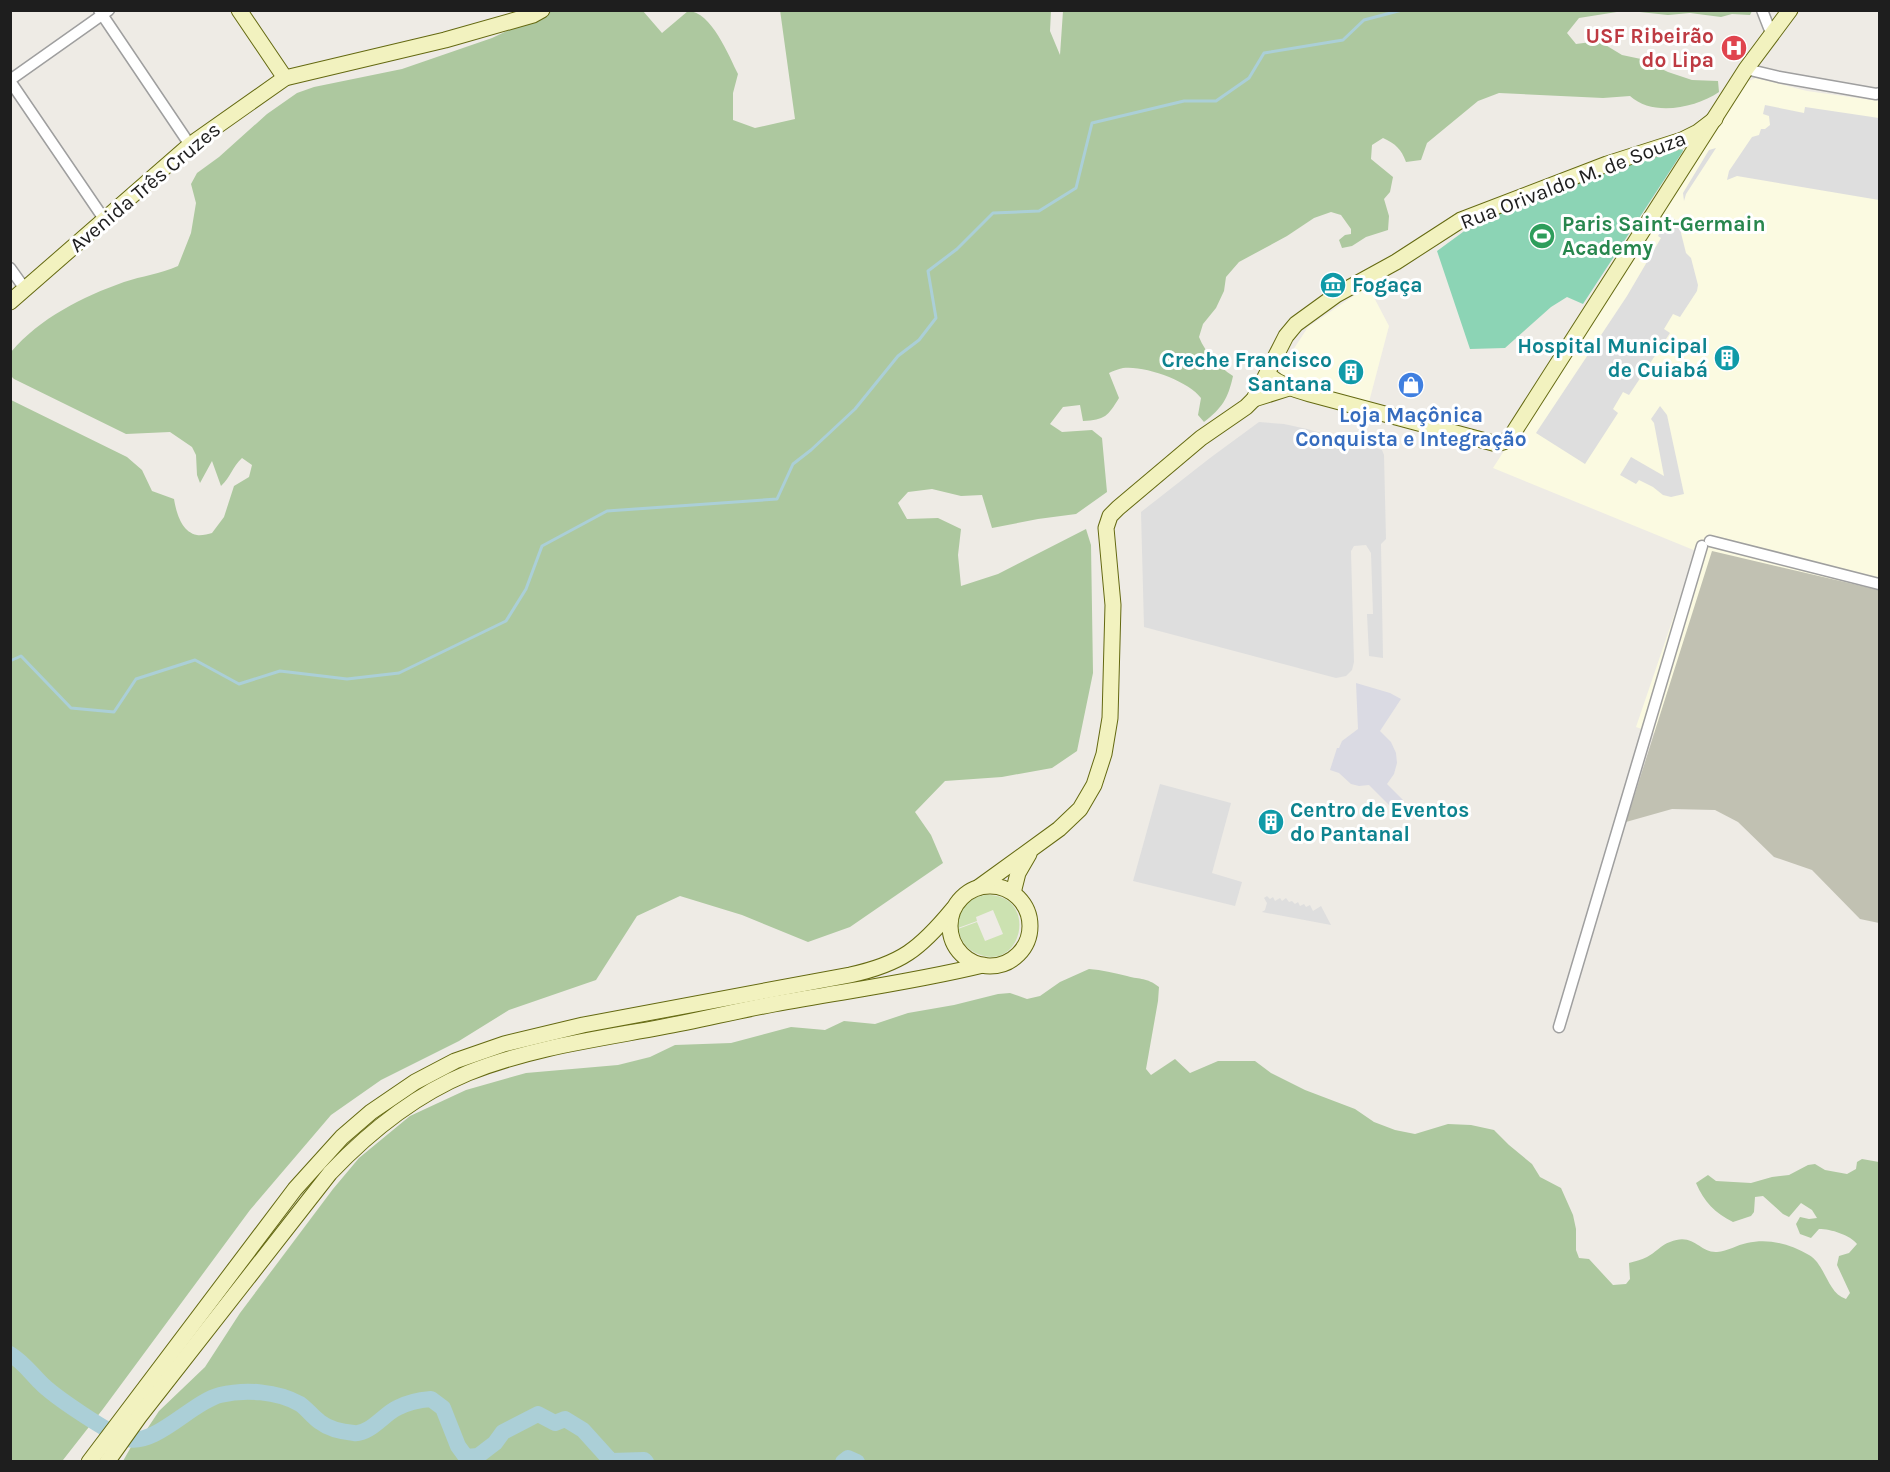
<svg xmlns="http://www.w3.org/2000/svg" width="1890" height="1472" viewBox="0 0 1890 1472" font-family="Karla,sans-serif">
	<style>
		.education { fill: #fbfae1 }
		.construction { fill: #c1c1b2 }
		.grass { fill: #cce2b1 }
		.forest { fill: #adc89f }
		.pitch { fill: #8cd4b5 }
		.parking { fill: #dedede }
		.plaza { fill: #dadae3 }
		.lines { fill: none; stroke-linecap: round; stroke-linejoin: round }
		.stream { stroke: #abcfd7; stroke-width: 3 }
		.river { stroke: #abcfd7; stroke-width: 16 }
		.street-casing { stroke: #9f9f9f; stroke-width: 13 }
		.secondary-casing { stroke: #646911; stroke-width: 17 }
		.street { stroke: #fff; stroke-width: 10 }
		.secondary { stroke: #f2f2bf; stroke-width: 15 }
		.labels { text-anchor: middle; stroke-width: 6; stroke-linejoin: round; paint-order: stroke }
		.health-label { font-size: 21px; font-weight: bold; fill: #be3a42; stroke: #fff; text-anchor: end }
		.street-label { font-size: 21px; fill: #1e1e1e; stroke: #fff }
		.leisure-label { font-size: 21px; font-weight: bold; fill: #27864d; stroke: #fff; text-anchor: start }
		.culture-label { font-size: 21px; font-weight: bold; fill: #0d838f; stroke: #fff; text-anchor: start }
		.shop-label { font-size: 21px; font-weight: bold; fill: #366cbe; stroke: #fff }
	</style>
	<rect width="100%" height="100%" fill="#eeebe5"/>
	<g class="education">
		<path d="M1756 78 1807 91 1879 101 1880 711 1743 764 1636 727 1696 551 1493 468 1739 85Z"/>
		<path d="M1368 286 1389 326 1369 402 1281 377 1280 370 1308 327Z"/>
	</g>
	<path class="construction" d="M1712 551 1879 590V923L1860 919 1812 870 1774 857 1738 822 1715 810 1672 809 1626 822Z"/>
	<path class="grass" d="M985 895C1039 892 1024 973 978 954 967 950 961 941 958 929L977 922 985 941 1003 934 993 910 976 917 977 921 958 928C958 910 968 898 985 895Z"/>
	<g class="forest">
		<path d="M780 10 1051 11 1050 31 1060 55 1063 11H1623L1579 18 1567 33 1576 44 1599 41 1622 55 1641 59 1668 72 1692 80 1718 81 1719 92C1695 108 1653 117 1630 96L1603 98 1499 93 1478 101 1427 143 1421 160 1406 162C1401 149 1396 144 1383 138L1372 145 1371 159 1393 177 1390 192 1384 199 1389 216 1388 230 1366 237 1352 246 1342 248 1339 240 1345 235 1351 234V229L1341 215 1331 212 1314 218 1287 236 1239 262 1226 277 1224 291 1216 308 1203 324 1199 337C1206 354 1218 366 1233 376 1228 399 1222 408 1204 422L1198 415 1201 398C1189 381 1144 365 1123 368 1118 369 1113 371 1109 373L1119 398C1108 416 1105 420 1083 421L1080 405 1063 407 1050 424 1062 432 1092 430 1102 438 1107 492 1076 514 1038 519 992 528 982 495 961 496 932 489 908 492 898 503 907 519 938 518 961 529 958 555 961 586 998 574 1086 529 1091 545 1093 673 1077 751 1052 768 1002 777 945 781 915 812 931 835 943 863 850 927 808 942 742 915 680 896 637 916 596 980 509 1010 459 1041 381 1080 331 1115 250 1210 103 1409 63 1460 61 1462 10 1461 11 400 127 457 142 470 152 491 174 499C176 511 181 532 197 535 201 536 208 534 212 533L224 517 234 486 249 477 252 465 242 458C232 467 231 477 221 486L212 461 200 483 197 475 196 455 192 447 170 432 126 434 14 379 11 376V352C40 318 82 297 124 282 142 276 160 274 178 266L191 233 196 203 191 184 197 173 219 157 267 114 297 93 314 87 402 69 492 38 549 11H643L662 33 688 11C711 11 729 56 738 74L733 93V120L755 128 795 119Z"/>
		<path d="M1630 11H1752L1750 15 1732 14 1721 17 1690 13 1668 15Z"/>
		<path d="M1089 969C1102 970 1114 973 1127 976 1141 980 1146 977 1159 987L1158 1001 1146 1069 1151 1075 1175 1059 1190 1073 1218 1061H1255L1271 1073 1305 1090 1355 1109 1374 1122 1395 1130 1415 1134 1448 1124 1471 1125 1494 1130 1509 1145 1532 1164 1540 1177 1561 1188 1573 1215 1576 1229V1250L1579 1258 1589 1259 1613 1285 1626 1284 1630 1279 1629 1263C1635 1261 1641 1260 1647 1257 1655 1253 1661 1245 1670 1242 1694 1232 1699 1253 1717 1252 1728 1251 1737 1245 1747 1243 1769 1238 1790 1244 1809 1255 1826 1265 1827 1293 1846 1299L1850 1293 1837 1265 1839 1256 1849 1253 1857 1244C1850 1235 1831 1229 1819 1229L1811 1238 1800 1234 1796 1224 1800 1217 1809 1219 1817 1218 1812 1210 1801 1203 1789 1217 1783 1214 1763 1196 1755 1197 1754 1212 1751 1216 1733 1222C1715 1213 1704 1202 1696 1183L1708 1175 1716 1181 1751 1183 1772 1177 1789 1175 1808 1165 1815 1164 1825 1170 1847 1174 1856 1169 1857 1162 1862 1159 1879 1162V1461H123L131 1447 145 1432 159 1411 205 1367 240 1313 333 1189 359 1158 410 1116 466 1090 526 1073 618 1065 650 1057 675 1045 731 1043 791 1027 825 1030 844 1021 875 1024 908 1013 954 1005 998 994 1010 993 1027 999 1040 996 1060 982Z"/>
	</g>
	<path class="pitch" d="M1671 148H1682L1683 151 1583 304 1567 297 1551 307 1505 348 1470 349 1437 251 1478 221Z"/>
	<g class="parking">
		<path d="M1765 105 1804 113 1805 107 1879 118V200L1737 176 1727 180 1729 171 1752 137 1759 135 1761 129H1765L1770 125 1769 116 1763 114Z"/>
		<path d="M1716 148 1686 194 1684 201 1683 193 1709 150Z"/>
		<path d="M1669 215 1682 225 1681 233 1686 253 1691 258 1698 285 1697 291 1680 317 1673 314 1664 329 1670 333 1629 395 1623 392 1613 409 1618 413 1585 464 1536 433 1627 296 1661 238 1658 236Z"/>
		<path d="M1660 406 1667 415 1684 494 1671 497 1663 495 1653 487 1639 480 1636 484 1620 475 1631 457 1664 476 1654 423 1651 419Z"/>
		<path d="M1259 422 1284 424 1307 429 1382 450 1384 455 1386 539 1381 544 1383 658 1369 656 1367 614H1373L1371 553 1366 545 1354 546 1351 551 1354 662 1352 670 1346 676 1336 678 1144 627 1141 512 1210 458Z"/>
		<path d="M1160 784 1231 803 1212 873 1242 882 1235 906 1133 881Z"/>
		<path d="M1267 896 1270 899 1273 897 1275 901 1280 898 1282 901 1286 898 1289 902 1292 901 1295 904 1298 902 1300 906 1304 904 1306 907 1310 905 1313 911 1321 906 1331 925 1262 912 1265 910 1267 903 1264 898Z"/>
	</g>
	<path class="plaza" d="M1356 683 1390 693 1401 699 1380 731 1391 742 1396 753 1397 763 1394 774 1387 784 1403 800 1399 815 1369 785 1359 786 1351 784 1339 773 1330 770 1337 748H1339L1342 741 1358 729Z"/>
	<g class="lines">
		<path class="stream" d="M10 661 21 656 71 708 114 712 136 679 195 660 239 684 280 671 347 679 399 673 506 621 526 589 542 546 607 511 777 499 793 464 811 450 855 409 898 356 919 340 936 318 928 271 957 249 993 213 1039 211 1076 188 1092 123 1184 101H1216L1249 78 1264 53 1343 40 1364 20 1402 10"/>
		<g class="river">
			<path d="M10 1354C23 1362 30 1372 40 1382 53 1396 110 1434 127 1439 156 1446 192 1402 220 1395 245 1389 277 1391 300 1404 307 1409 313 1417 320 1422 329 1429 343 1432 354 1433 369 1435 384 1414 397 1408 408 1402 419 1400 431 1399L443 1408 458 1446 466 1457 478 1456 495 1443 503 1432 538 1414 555 1423 565 1419 583 1430 611 1461 644 1460 646 1462"/>
			<path d="M843 1462 848 1458 857 1462"/>
		</g>
		<defs>
			<g id="street">
				<path d="M99 10 190 145"/>
				<path d="M1762 10 1771 33"/>
				<path d="M1746 69 1779 77 1876 94 1880 93"/>
				<path d="M10 80 109 10"/>
				<path d="M10 81 104 219"/>
				<path d="M10 268 25 289"/>
				<path d="M1710 541 1879 584"/>
				<path d="M1559 1027 1702 546"/>
			</g>
			<g id="secondary">
				<path d="M239 10 285 78"/>
				<path d="M10 302 190 145 285 78 445 40 533 15 542 10"/>
				<path d="M1267 374C1280 385 1293 389 1310 394L1493 443C1502 444 1505 442 1512 435L1746 69 1790 10"/>
				<path d="M1254 399 1289 388"/>
				<circle cx="990" cy="926" r="40"/>
				<path d="M979 887 1059 829 1080 809 1094 785 1104 754 1110 718 1113 605 1106 528 1110 516 1118 508 1201 438 1246 407 1254 399 1286 336 1296 324 1336 295 1396 262 1461 220 1607 164 1682 140 1698 132 1715 119"/>
				<path d="M1013 893 1018 873 1029 854"/>
				<path d="M89 1462 295 1189 342 1137 371 1112 415 1082 455 1061 504 1044 583 1025 850 975C901 964 920 949 953 909"/>
				<path d="M107 1462 139 1417 330 1173C369 1132 415 1095 468 1073 530 1048 598 1039 662 1027 700 1020 736 1011 774 1004 844 991 914 982 983 965"/>
			</g>
		</defs>
		<use href="#street" class="street-casing"/>
		<use href="#secondary" class="secondary-casing"/>
		<use href="#street" class="street"/>
		<use href="#secondary" class="secondary"/>
	</g>
	<defs>
		<symbol id="hospital-disc" viewBox="-11 -11 22 22"><circle r="9.5" fill="#e0444e" stroke="#fff"/><path d="M-5-5h3v3.5h4V-5h3V5h-3V1.5h-4V5h-3Z" fill="#fff"/></symbol>
		<symbol id="stadium-disc" viewBox="-11 -11 22 22"><circle r="9.5" fill="#2e9e5b" stroke="#fff"/><path d="M0-5a6.5 5 0 1 0 0 10a6.5 5 0 1 0 0-10ZM-3.5-1.8h7v3.6h-7Z" fill="#fff"/></symbol>
		<symbol id="museum-disc" viewBox="-11 -11 22 22"><circle r="9.5" fill="#0f9aa8" stroke="#fff"/><path d="M0-6L6-3V-2H-6V-3ZM-5-1h2V3h-2ZM-1-1h2V3h-2ZM3-1h2V3H3ZM-6 4H6V6H-6Z" fill="#fff"/></symbol>
		<symbol id="building-disc" viewBox="-11 -11 22 22"><circle r="9.5" fill="#0f9aa8" stroke="#fff"/><path d="M-4-6H4V6H1V3H-1V6H-4ZM-2.5-4.3h1.7v1.8h-1.7ZM.8-4.3h1.7v1.8H.8ZM-2.5-1h1.7V.8h-1.7ZM.8-1h1.7V.8H.8Z" fill="#fff"/></symbol>
		<symbol id="shop-disc" viewBox="-11 -11 22 22"><circle r="9.5" fill="#3f7fe0" stroke="#fff"/><path d="M-5-2.5h2.3a2.7 3.5 0 0 1 5.4 0H5L5.5 6h-11ZM-1.5-2.5h3a1.5 2.3 0 0 0-3 0Z" fill="#fff"/></symbol>
	</defs>
	<g fill-rule="evenodd">
		<use href="#hospital-disc" x="1719" y="33" width="30" height="30"/>
		<use href="#stadium-disc" x="1527" y="221" width="30" height="30"/>
		<use href="#museum-disc" x="1318" y="270" width="30" height="30"/>
		<use href="#building-disc" x="1712" y="343" width="30" height="30"/>
		<use href="#building-disc" x="1336" y="357" width="30" height="30"/>
		<use href="#shop-disc" x="1396" y="370" width="30" height="30"/>
		<use href="#building-disc" x="1256" y="807" width="30" height="30"/>
	</g>
	<g class="labels">
		<g class="health-label">
			<text x="1714" y="43">USF Ribeirão<tspan x="1714" dy="24">do Lipa</tspan></text>
		</g>
		<g class="street-label">
			<text transform="translate(1573 180) rotate(-21)" y="7">Rua Orivaldo M. de Souza</text>
			<text transform="translate(145 187) rotate(-40)" y="7">Avenida Três Cruzes</text>
		</g>
		<g class="leisure-label">
			<text x="1562" y="231">Paris Saint-Germain<tspan x="1562" dy="24">Academy</tspan></text>
		</g>
		<g class="culture-label">
			<text x="1352" y="292">Fogaça</text>
			<text x="1708" y="353" text-anchor="end">Hospital Municipal<tspan x="1708" dy="24">de Cuiabá</tspan></text>
			<text x="1332" y="367" text-anchor="end">Creche Francisco<tspan x="1332" dy="24">Santana</tspan></text>
			<text x="1290" y="817">Centro de Eventos<tspan x="1290" dy="24">do Pantanal</tspan></text>
		</g>
		<g class="shop-label">
			<text x="1411" y="422">Loja Maçônica<tspan x="1411" dy="24">Conquista e Integração</tspan></text>
		</g>
	</g>
	<rect width="1890" height="1472" fill="none" stroke="#1e1e1e" stroke-width="24"/>
</svg>
